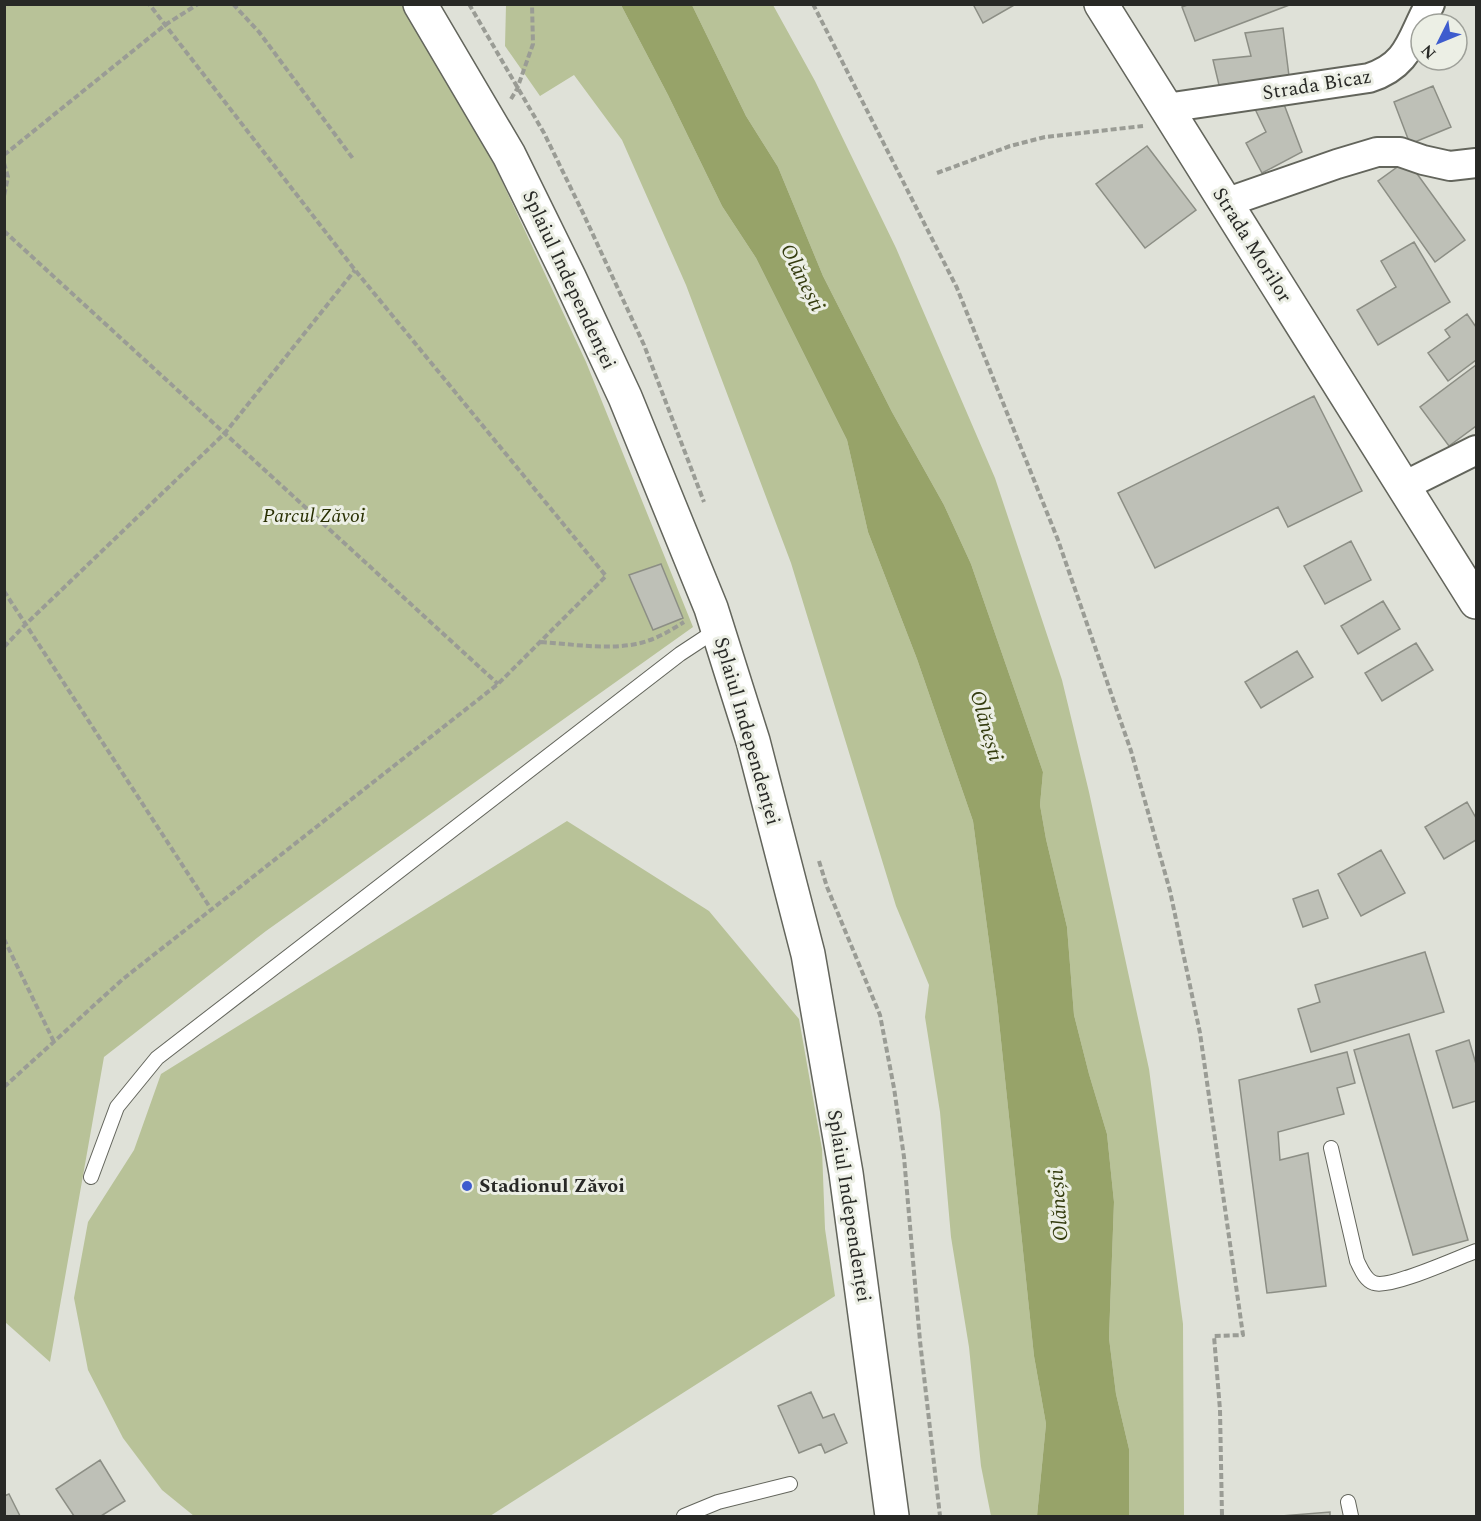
<svg xmlns="http://www.w3.org/2000/svg" width="1481" height="1521" font-family="Spectral,serif">
	<style>
		.green { fill: #b8c298 }
		.water { fill: #97a369 }
		.building { fill: #bec0b7; stroke: #8c8e85; stroke-width: 1.5 }
		.lines { fill: none; stroke-linecap: round; stroke-linejoin: round }
		.lane-casing { stroke: #63655c; stroke-width: 16 }
		.street-casing { stroke: #63655c; stroke-width: 32 }
		.secondary-casing { stroke: #63655c; stroke-width: 36 }
		.path { stroke: #9a9c95; stroke-width: 4; stroke-dasharray: 6 3; stroke-linecap: butt }
		.lane { stroke: #fff; stroke-width: 14 }
		.street { stroke: #fff; stroke-width: 28 }
		.secondary { stroke: #fff; stroke-width: 33 }
		.poi-dot { fill: #3e5cce; stroke: #ecefe5; stroke-width: 2 }
		.labels { text-anchor: middle; dominant-baseline: central; stroke-width: 6; stroke-linejoin: round; paint-order: stroke }
		.street-label { font-size: 20px; fill: #282926; stroke: #ecefe5 }
		.park-label { font-size: 20px; font-style: italic; fill: #272e00; stroke: #ecefe5 }
		.poi-label { font-size: 20px; font-weight: bold; fill: #282926; stroke: #ecefe5; text-anchor: start }
		.water-label { font-size: 21px; font-style: italic; fill: #343c0f; stroke: #ecefe5 }
	</style>
	<rect width="100%" height="100%" fill="#dfe1d8"/>
	<path class="green" d="M5,5H404L466,104L586,362L693,627L266,931L104,1057L50,1362L5,1322Z
		M506,5H621L668,95L722,206L756,258L847,440L868,532L917,659L973,821L997,1002L1034,1356L1046,1424L1037,1516H991L981,1466L969,1347L951,1237L940,1112L925,1017L929,985L896,906L791,563L686,285L622,140L574,75L540,96L505,46Z
		M692,5H773L815,81L896,248L995,478L1062,680L1089,792L1149,1069L1183,1324L1184,1516H1129V1449L1116,1394L1109,1338L1114,1202L1107,1134L1089,1074L1074,1015L1067,927L1046,839L1040,805L1043,772L971,564L944,505L892,412L823,276L778,167L746,116Z
		M567,821L709,911L799,1019L822,1149L825,1229L835,1296L490,1516H194L162,1490L123,1438L88,1370L74,1298L88,1222L134,1150L161,1074Z"/>
	<path class="water" d="M621,5H692L746,116L778,167L823,276L892,412L944,505L971,564L1043,772L1040,805L1046,839L1067,927L1074,1015L1089,1074L1107,1134L1114,1202L1109,1338L1116,1394L1129,1449V1516H1037L1046,1424L1034,1356L997,1002L973,821L917,659L868,532L847,440L756,258L722,206L668,95Z"/>
	<path class="building" d="M973,4H1016L983,23Z
		M1190,4H1292L1195,41L1182,7Z
		M1283,28L1289,76L1219,85L1213,60L1251,56L1245,33Z
		M1433,86L1451,127L1410,144L1394,102Z
		M1282,99L1302,152L1262,173L1246,143L1266,132L1255,109Z
		M1147,146L1196,210L1145,248L1096,184Z
		M1407,160L1465,240L1435,262L1378,181Z
		M1414,242L1450,302L1378,345L1357,310L1396,287L1381,261Z
		M1467,314L1476,327V360L1448,381L1428,353L1450,337L1445,330Z
		M1476,365V426L1449,446L1420,407Z
		M1314,396L1362,491L1288,527L1278,507L1155,568L1118,493Z
		M1351,541L1371,580L1325,604L1304,566Z
		M661,564L683,618L653,630L629,575Z
		M1383,601L1400,629L1358,654L1341,626Z
		M1416,643L1433,670L1382,701L1365,673Z
		M1297,651L1313,677L1261,708L1245,682Z
		M1467,802L1476,818V840L1444,859L1425,827Z
		M1381,850L1405,893L1361,916L1338,874Z
		M1318,890L1328,918L1303,927L1293,899Z
		M1425,952L1444,1012L1311,1052L1298,1009L1320,1002L1315,985Z
		M1409,1034L1468,1240L1413,1255L1354,1050Z
		M1469,1040L1476,1064V1101L1453,1108L1436,1051Z
		M1347,1052L1355,1083L1337,1088L1344,1114L1278,1132L1280,1160L1308,1153L1326,1286L1267,1293L1239,1080Z
		M811,1392L823,1418L834,1414L847,1443L825,1453L821,1444L799,1453L778,1406Z
		M100,1460L125,1501L101,1516H74L56,1489Z
		M9,1494L20,1516H4V1496Z
		M1330,1512V1516H1281Z"/>
	<g class="lines">
		<defs>
			<path id="lane" d="M1331,1148L1357,1261C1361,1269 1365,1280 1374,1283C1390,1289 1457,1258 1476,1251
				M91,1177L117,1107L157,1058L680,654L718,629
				M1348,1502L1351,1516
				M684,1516L718,1502L790,1484"/>
			<path id="street" d="M1166,108L1369,78C1410,65 1411,38 1430,4
				M1225,203L1337,164L1377,152H1400L1423,160L1450,166L1476,163
				M1404,486L1476,450"/>
			<path id="secondary" d="M420,4L509,155L569,277L625,397L711,608L753,741L808,954L846,1173L892,1516
				M1101,4L1476,602"/>
		</defs>
		<use href="#lane" class="lane-casing"/>
		<use href="#street" class="street-casing"/>
		<use href="#secondary" class="secondary-casing"/>
		<path class="path" d="M233,4L259,32L354,160
			M469,4L544,133L583,213L644,345L704,502
			M813,4L957,288L1058,540L1131,751L1170,891L1200,1033L1243,1335L1214,1336L1220,1410L1222,1516
			M511,99L517,89L533,44L532,4
			M4,155L165,25L198,4
			M4,163L8,177L4,196
			M937,173L1010,146L1045,137L1143,126
			M4,231L498,684
			M4,591L211,909
			M541,642C571,644 606,650 636,644C653,641 670,631 684,622
			M4,647L26,624L225,433L355,270
			M819,861L827,887L880,1015L894,1088L904,1157L920,1341L940,1516
			M4,939L54,1042
			M4,1087L123,979L498,684L606,576L355,270L149,4"/>
		<use href="#lane" class="lane"/>
		<use href="#street" class="street"/>
		<use href="#secondary" class="secondary"/>
	</g>
	<circle class="poi-dot" cx="467" cy="1186" r="6"/>
	<g class="labels">
		<g class="street-label">
			<text transform="translate(1317 85) rotate(-9)">Strada Bicaz</text>
			<text transform="translate(1252 245) rotate(58)">Strada Morilor</text>
			<text transform="translate(569 280) rotate(65)">Splaiul Independenței</text>
			<text transform="translate(747 731) rotate(74)">Splaiul Independenței</text>
			<text transform="translate(849 1206) rotate(81)">Splaiul Independenței</text>
		</g>
		<g class="park-label">
			<text x="314" y="516">Parcul Zăvoi</text>
		</g>
		<g class="poi-label">
			<text x="479" y="1186">Stadionul Zăvoi</text>
		</g>
		<g class="water-label">
			<text transform="translate(802 278) rotate(63)">Olănești</text>
			<text transform="translate(986 726) rotate(74)">Olănești</text>
			<text transform="translate(1059 1205) rotate(-94)">Olănești</text>
		</g>
	</g>
	<rect width="1481" height="1521" fill="none" stroke="#282926" stroke-width="12"/>
	<g transform="translate(1439 42) rotate(227)"><circle r="28" fill="#ecefe5" stroke="#9ea099" stroke-width="1.5"/>
	<path d="M0-4.5L10 22L0 15L-10 22Z" fill="#3e5cce"/>
	<text y="-9" font-size="16" font-weight="bold" text-anchor="middle" fill="#282926">N</text>
	</g>
</svg>
